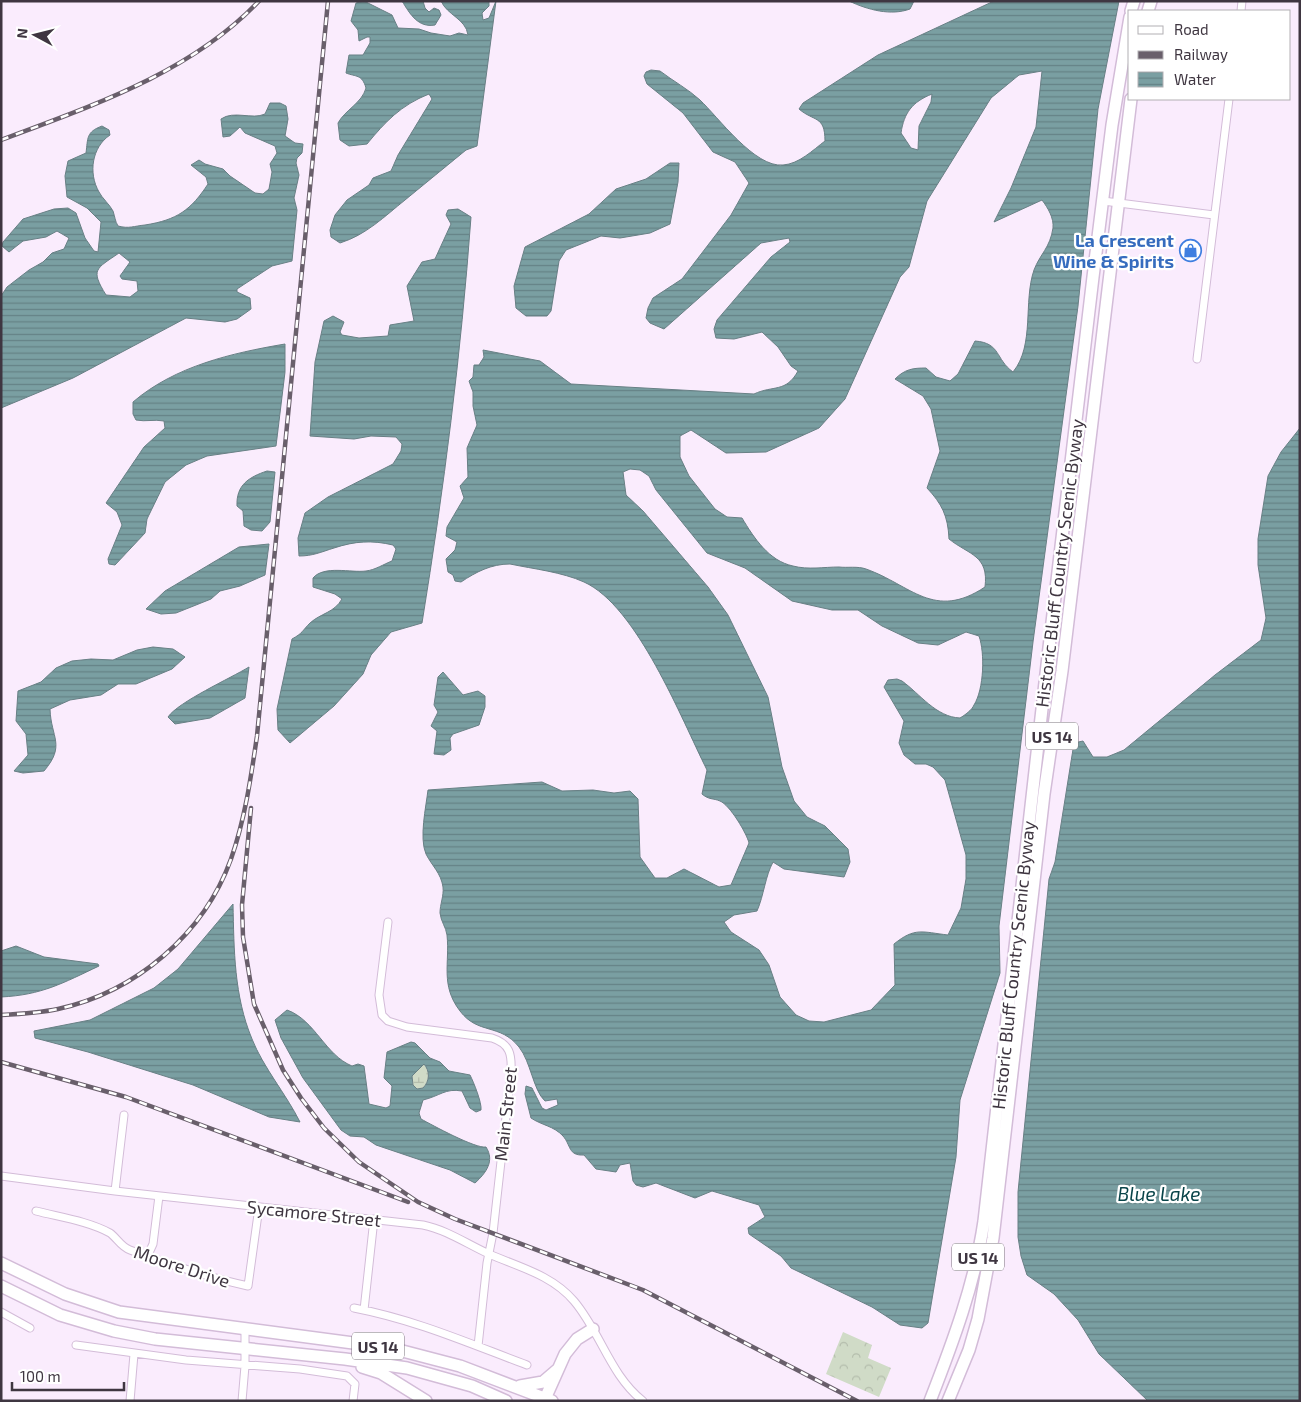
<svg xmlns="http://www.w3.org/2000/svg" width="1301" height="1402" font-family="'Exo 2',sans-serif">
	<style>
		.wetland { fill: url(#wetland-marsh) }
		.park { fill: url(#park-crowns) }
		.water { fill: url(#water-rules); stroke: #688085; fill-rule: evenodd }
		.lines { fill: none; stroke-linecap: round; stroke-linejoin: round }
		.minor-casing { stroke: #d3bcd8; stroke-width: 9 }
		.primary-casing { stroke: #d3bcd8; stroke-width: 14 }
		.minor { stroke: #fff; stroke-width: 7 }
		.primary { stroke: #fff; stroke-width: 11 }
		.rail-casing { stroke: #695f6b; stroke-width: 4.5 }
		.rail { stroke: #fff; stroke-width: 2.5; stroke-dasharray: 8; stroke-linecap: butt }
		.labels { text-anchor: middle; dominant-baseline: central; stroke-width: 4.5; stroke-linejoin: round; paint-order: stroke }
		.shield { fill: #fff; stroke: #79727a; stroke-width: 1 }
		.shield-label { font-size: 16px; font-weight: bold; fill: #3f3641 }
		.shop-label { font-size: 18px; font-weight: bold; fill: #366cbe; stroke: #fff; text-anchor: end }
		.street-label { font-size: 18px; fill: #3f3641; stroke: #fff }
		.water-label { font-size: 19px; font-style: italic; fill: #094449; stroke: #fff }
	</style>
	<defs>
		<pattern id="wetland-marsh" width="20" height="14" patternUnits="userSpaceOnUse" patternTransform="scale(1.25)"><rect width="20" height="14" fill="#d0dbc7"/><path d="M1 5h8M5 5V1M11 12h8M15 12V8" fill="none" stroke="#b4bdac"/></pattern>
		<pattern id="park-crowns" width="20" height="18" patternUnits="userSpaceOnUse" patternTransform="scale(1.25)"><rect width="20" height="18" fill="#d0dbc7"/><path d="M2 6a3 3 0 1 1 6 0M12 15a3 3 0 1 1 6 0" fill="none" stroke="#b4bdac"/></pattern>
		<pattern id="water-rules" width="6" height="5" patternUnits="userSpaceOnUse" patternTransform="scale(1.25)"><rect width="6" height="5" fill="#7a9fa2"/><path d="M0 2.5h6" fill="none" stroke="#658286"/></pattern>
	</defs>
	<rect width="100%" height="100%" fill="#faecfd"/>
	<path class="wetland" d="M424,1064C430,1071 430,1081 423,1088L417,1089L413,1085L412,1076Z"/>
	<path class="park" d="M843,1332L872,1345L868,1358L891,1368L879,1397L826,1374Z"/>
	<path class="water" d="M364,1L392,15L398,28L419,29L431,33L450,36L459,33L468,35C466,19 447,15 441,1H489V6L482,13L483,20L489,18L496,1L477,146L466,150C446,167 425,183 405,200C385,216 366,235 340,243L331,237L330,230L335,215L347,200L369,185L373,178L391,171L398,155L432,99L429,94C401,105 385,122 367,144L349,146L340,140L338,123C345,110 362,103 366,88C362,74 356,77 346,73L349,55H363L370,43V37H367L359,41L358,30L351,21L356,3Z
		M402,1H423L425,8L429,12L434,8L439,10L441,15L435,25C418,28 410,14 402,1Z
		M849,1H914L910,9C891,16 868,10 849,1Z
		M994,1H1119L1098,109L1078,306L1033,642L999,926L1000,973L960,1100L956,1157L928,1323L922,1328L900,1325L872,1307L791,1268L781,1256L749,1234L748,1228L765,1217L759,1205L712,1191L695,1198L656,1183L643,1187L636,1185L633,1181L630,1163L620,1165L616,1172L596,1169L584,1155C568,1156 571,1145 563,1136C554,1126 541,1125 531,1118L525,1094L526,1086L532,1088L542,1108L546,1110L558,1105L557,1099L545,1101C533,1090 531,1062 519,1047C500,1023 478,1035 460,1011C440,985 450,963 447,935C446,927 441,922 440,913C440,904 444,896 443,887C441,873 432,866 426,854C419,838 426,807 428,790L542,782L562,791L593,790L614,793L630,791L638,799L640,857L655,878H667L684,869L719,887L731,885L749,843C747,834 730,805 720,801C713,798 709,800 702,794L707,770C681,718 637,606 584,582C562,572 534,569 510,564C491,564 476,572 461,582L455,581L453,575L448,572L446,559L455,550L457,542L446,536L447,527L464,498L460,486L468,477L467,448L477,425L473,406V392L469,381L473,377L474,365H479L484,357L483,350L540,361L571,384L754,394C773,385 786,393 798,371L791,366L778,347L762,332L734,339L716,338L714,329L717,320L771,257L790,242L789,238L761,243L664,329L650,323L646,318L648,308L653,298L682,279L731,215L749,183L735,162L713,152L683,113L647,84L644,76L646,72L651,70L660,71C673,81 688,89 700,100C718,117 755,168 783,165C799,164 813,150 825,141C825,115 814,122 799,109L803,103L878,55ZM1042,71L1036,127L1011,188L994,222L1042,200C1048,208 1054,218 1053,228C1050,248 1040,254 1034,270C1023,302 1035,345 1013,372C995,359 1001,343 975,341L958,374L950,381L936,377L926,368C913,368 905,369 895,379L923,396L931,409L940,451L927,488C942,504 948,516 949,539C969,555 989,555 985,587C934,621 911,585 866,569C858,566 847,568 839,567C824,567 808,570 793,566C769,561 754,538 742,518L727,517L715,509L689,476L680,457V436L691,430L726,453L766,452L819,428L845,399L900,277L909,267L927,201L991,98L1019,75ZM932,94L931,102L919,126L918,150L911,148L901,133C904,113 912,102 932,94ZM630,469L640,470L649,476L656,490L707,553L745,568L792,601L832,610H858L882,626L918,643L938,645L966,632L979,636C985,653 984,689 974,705C972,710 965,715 960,718C936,717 920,694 902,681L897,679L888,680L884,687L904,721L899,743L904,755L915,764H926L933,767L945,780L966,855V879L961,908L948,935C922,932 915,927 894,944L895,985L871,1010L824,1022L809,1021L796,1015L780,997L769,965L759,950L731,932L724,922L734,915L757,911C764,895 765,877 773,862L784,869L844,877L850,862L848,849L825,826L807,817L794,801L782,767L768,697L728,615L708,587L643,511L626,495L623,472Z
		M270,103H280L286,106L288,119L285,136L295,143L303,144L302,153L297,158L296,163L299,175L294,198L297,210L292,261L272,266L237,289V292L250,298L251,309L237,319L225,322L186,318L73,378L1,408V296L7,287L29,270L43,262L52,253L64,249L69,238L57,231L46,237L23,241L9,252L2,246L3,242L23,219L54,209L68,208L76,213L85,238L94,251L98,252L101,222L87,208L67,197L65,176L68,161L86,153C88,138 86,132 102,126L109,130L110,135C92,147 88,173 99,192C102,198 110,205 113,211C115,217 115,221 118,226C129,229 134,226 145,225C177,220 191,210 208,184L206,177L191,165L199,160L205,164L223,169L230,176L255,193L263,194L269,189L272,172L270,164L277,153L275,146L245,133L240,127L230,136L223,137L221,119C234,110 252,120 265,114ZM119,253L130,262L120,276L122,279L137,281L138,291L130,297L106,295C90,269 96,269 119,253Z
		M670,163H679L678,182L670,224L650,233L620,238L601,236L566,250L559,261L551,311L547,316H526L516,308L514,286L525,247L589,214L616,189L646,179Z
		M458,209L471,217C461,354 444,488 422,623L391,632L371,655L363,674L334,706L290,743L278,730L277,709L292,639C303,633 302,631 310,623C321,613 334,613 342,599L335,594L313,587V578C324,565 351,573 366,571C375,570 384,564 392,561L396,549L393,545C372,540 355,541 334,548C321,552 313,556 299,556L298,538L305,513L328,497L393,464L401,451L402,444L396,437L371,436L354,439L310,436L315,362L324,321L333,316L344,322L340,332L342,335L359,338L388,336L390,325L414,321L407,286L422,262L435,259L451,224L446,215L448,210Z
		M285,344V372L276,446L207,456L186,465L165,482L147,519L145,533L115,565L109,564L108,559L122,525L117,512L106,503L144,447L165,428L164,421C154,419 146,422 136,420L133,414V402C175,366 232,353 285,344Z
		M1300,428V1401H1148L1099,1354L1078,1320L1054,1294L1027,1275L1021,1256L1018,1237V1192L1049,879L1055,862L1074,743L1083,741L1093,757H1107L1124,750L1215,675L1261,640L1266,618L1258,565V539L1268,476L1281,452Z
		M267,471L275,472L270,522L262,531L251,530L244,526L243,511L237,506C236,485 249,477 267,471Z
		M269,544L265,575L240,586L220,591L211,599L176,613L161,614L146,609L165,591L239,547Z
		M153,647L173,649L185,657L172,669L136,684H118L101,695L70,700L50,709C51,738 66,745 44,771L23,773L14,771L28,755L26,734L16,721L18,691L41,682L56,668L72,661L91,659L113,660L137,650Z
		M249,667L245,698L210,718L175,724L168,717C178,702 231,678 249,667Z
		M443,672L463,695L478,691L485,696V707L479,725L453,734L450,738L451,750L444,755L434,754L437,731L431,726L438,712L434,705L438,677Z
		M233,904C234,950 234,996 252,1039C263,1067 286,1094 300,1122L269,1117L193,1085L88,1052L35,1038L34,1031L90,1020L154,988L178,969Z
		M16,946L44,957L98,964L99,966C63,983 42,995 1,997V951Z
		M287,1010C315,1020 325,1055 352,1066L358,1064L364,1066L369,1104L386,1108L390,1106L392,1086L384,1078L387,1052L411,1042L415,1043L430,1058L440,1062L449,1071L470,1075C474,1083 482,1103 481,1110L476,1112L470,1108L462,1091C445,1088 440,1096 423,1100L419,1113L421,1119C432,1125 476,1149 486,1147C495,1161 486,1173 475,1183L450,1170L376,1145L364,1137L350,1136L341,1130L303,1078L281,1038L275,1020ZM424,1064C430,1071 430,1081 423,1088L417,1089L413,1085L412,1076Z"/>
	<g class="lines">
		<defs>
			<path id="minor" d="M1241,11L1242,1
				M1103,201L1214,215
				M1197,359L1229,99
				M388,922L379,995L382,1015L388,1021L407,1027L492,1038C510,1044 512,1054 511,1072L493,1233L487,1263L478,1346
				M1,1176L115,1191L423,1225C447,1230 467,1244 489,1254C519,1267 552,1275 574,1301C601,1333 610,1375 643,1401
				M115,1191L124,1115
				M36,1211C59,1217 88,1221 110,1233C117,1238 121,1247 130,1250C168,1264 207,1277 248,1286L259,1207
				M147,1257L153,1244L159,1196
				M354,1308C416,1320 468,1343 527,1365
				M364,1310L374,1219
				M1,1312L30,1328
				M76,1345L186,1360L300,1369L347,1376L355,1384L353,1401
				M130,1401L134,1354
				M242,1401L245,1366V1328"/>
			<path id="primary" d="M1131,11L1134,1
				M1148,11L1151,1
				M1,1263L65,1294L119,1312L391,1348L460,1366L552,1401
				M1,1286L60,1315L114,1331L155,1339L345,1359L407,1368L472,1386L506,1401
				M362,1367L381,1373L426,1401
				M520,1386L543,1382L557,1370
				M544,1401L565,1354L577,1339L593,1329
				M930,1401C953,1342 975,1283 984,1221L1048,656L1093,277L1112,125L1130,17
				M948,1401L969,1350L978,1319L993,1238L1044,794L1062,671L1131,99"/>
		</defs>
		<use href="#minor" class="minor-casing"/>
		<use href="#primary" class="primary-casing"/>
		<use href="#minor" class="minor"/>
		<use href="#primary" class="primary"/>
		<defs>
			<path id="rail" d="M1,140C91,106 191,73 259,1
				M251,808L242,905L243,937L254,1004L283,1070L301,1098L324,1128L359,1162L418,1202L455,1219L643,1290L857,1401
				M1,1015C20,1014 39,1013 58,1009C136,992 204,934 231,859C245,819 251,777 257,736L328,1
				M1,1062L126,1097L408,1202"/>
		</defs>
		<use href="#rail" class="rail-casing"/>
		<use href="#rail" class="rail"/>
	</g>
	<defs>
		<symbol id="shop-ring" viewBox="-11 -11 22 22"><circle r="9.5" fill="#fff" stroke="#3f7fe0" stroke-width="1.5"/><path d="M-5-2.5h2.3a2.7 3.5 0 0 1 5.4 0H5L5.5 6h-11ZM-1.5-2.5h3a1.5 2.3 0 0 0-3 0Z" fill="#3f7fe0"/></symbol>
	</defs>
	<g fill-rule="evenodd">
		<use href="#shop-ring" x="1178" y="238" width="25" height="25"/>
	</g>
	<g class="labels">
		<g class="shield">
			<rect x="1026" y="722.5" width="52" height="27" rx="4"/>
			<rect x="952" y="1243.5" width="52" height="27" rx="4"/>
			<rect x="352" y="1332.5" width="52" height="27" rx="4"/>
		</g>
		<g class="shield-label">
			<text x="1052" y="736">US 14</text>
			<text x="978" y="1257">US 14</text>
			<text x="378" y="1346">US 14</text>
		</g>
		<g class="shop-label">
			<text x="1174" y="240">La Crescent<tspan x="1174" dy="21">Wine &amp; Spirits</tspan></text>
		</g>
		<g class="street-label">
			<text transform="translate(1059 563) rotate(-83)">Historic Bluff Country Scenic Byway</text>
			<text transform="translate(1013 965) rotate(-84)">Historic Bluff Country Scenic Byway</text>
			<text transform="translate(505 1114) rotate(-84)">Main Street</text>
			<text transform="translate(314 1213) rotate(6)">Sycamore Street</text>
			<text transform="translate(182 1266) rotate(18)">Moore Drive</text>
		</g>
		<g class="water-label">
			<text x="1159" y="1193">Blue Lake</text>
		</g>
	</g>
	<rect width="1301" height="1402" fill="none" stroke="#3f3641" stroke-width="5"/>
	<rect x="1128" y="10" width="162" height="90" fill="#ffffff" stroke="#b2afb3"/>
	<rect x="1138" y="26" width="25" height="8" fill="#ffffff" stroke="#b2afb3"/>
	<text x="1174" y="35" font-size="15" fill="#3f3641">Road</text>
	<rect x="1138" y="51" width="25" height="8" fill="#695f6b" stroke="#b2afb3"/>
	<text x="1174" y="60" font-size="15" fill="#3f3641">Railway</text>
	<rect x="1138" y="72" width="25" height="15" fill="url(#water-rules)" stroke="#b2afb3"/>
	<text x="1174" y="85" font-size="15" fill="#3f3641">Water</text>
	<g transform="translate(35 35) rotate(277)" stroke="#ffffff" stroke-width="4" paint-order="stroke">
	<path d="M0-4L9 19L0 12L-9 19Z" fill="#3f3641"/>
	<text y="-8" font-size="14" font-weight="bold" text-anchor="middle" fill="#3f3641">N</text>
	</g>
	<path d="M12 1382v8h112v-8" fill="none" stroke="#3f3641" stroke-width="2.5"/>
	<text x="20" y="1382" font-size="15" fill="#3f3641" stroke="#ffffff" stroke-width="4" paint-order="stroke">100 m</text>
</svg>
